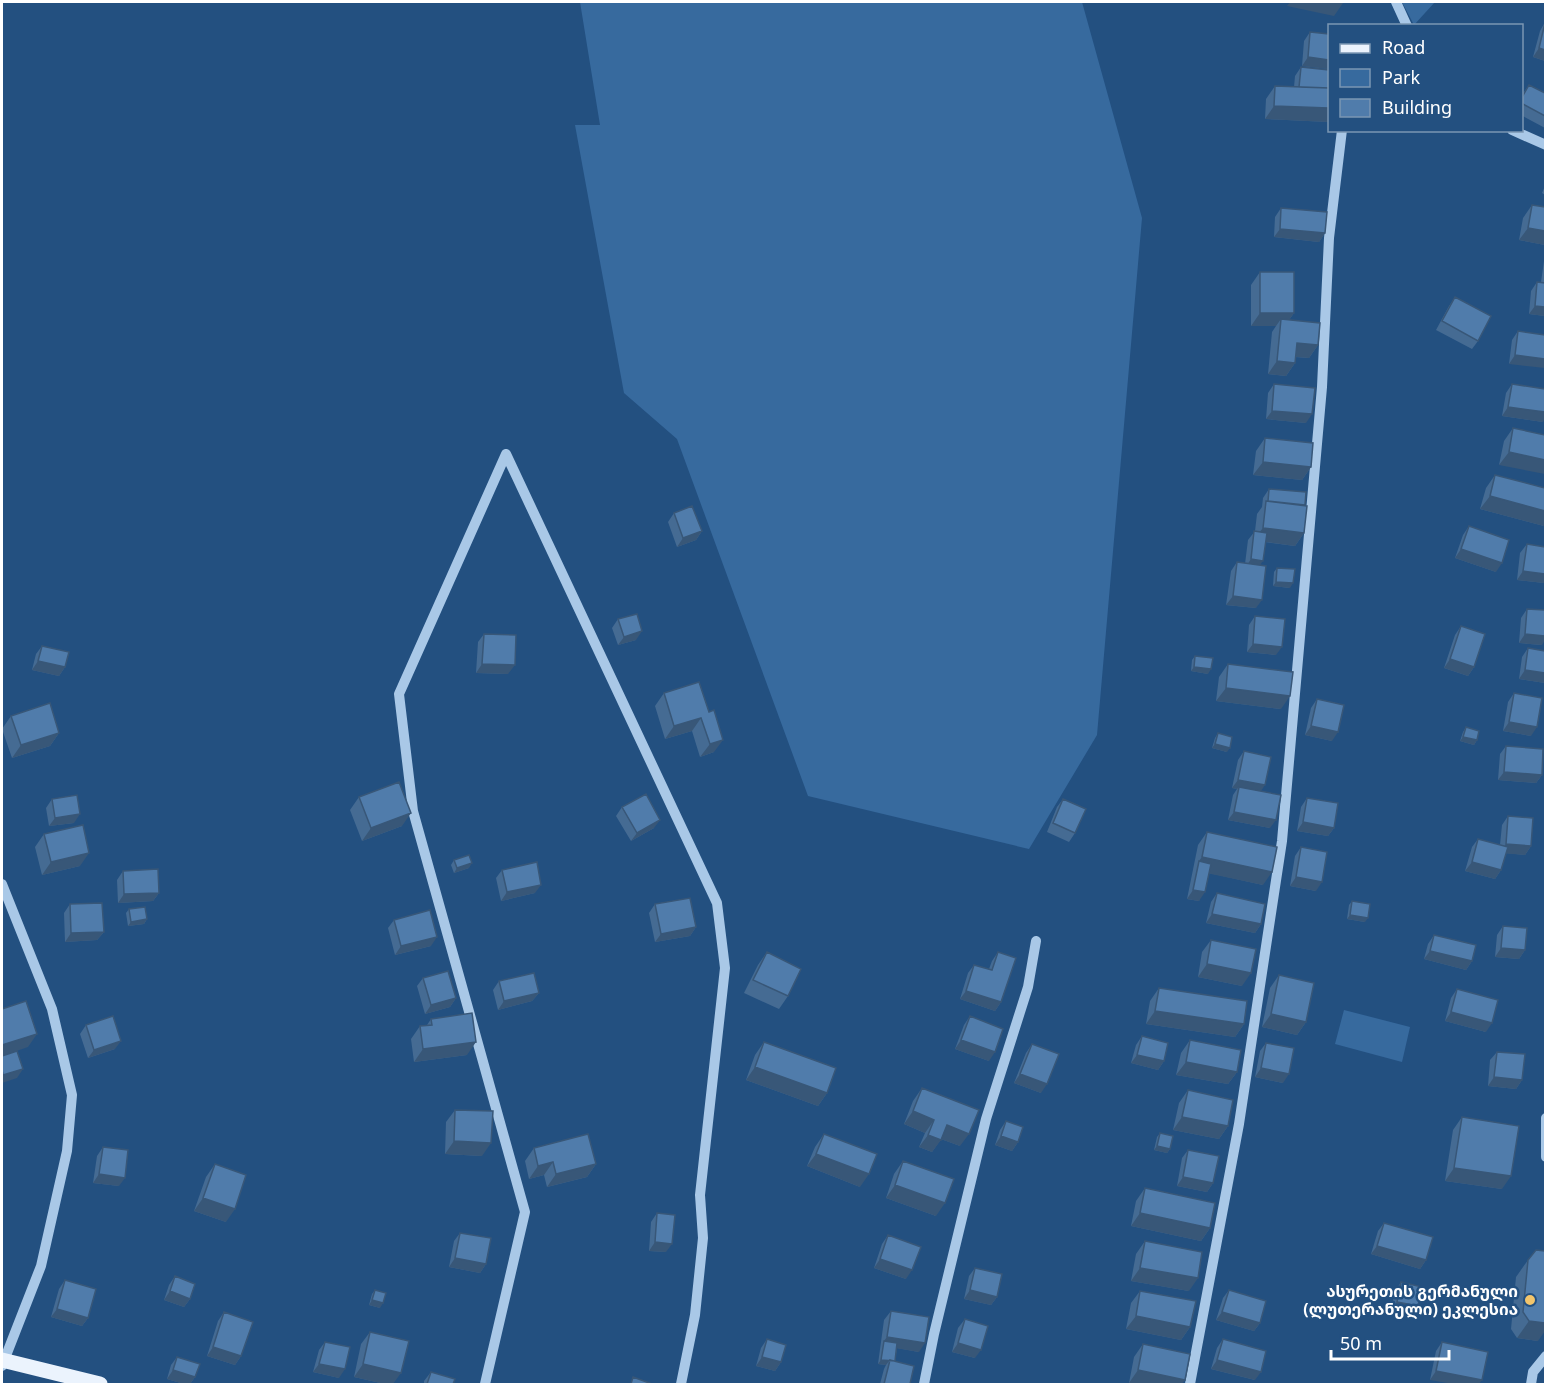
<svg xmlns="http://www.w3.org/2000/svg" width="1547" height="1386" font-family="'Noto Sans','Noto Sans Georgian',sans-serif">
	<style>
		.green { fill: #376a9e }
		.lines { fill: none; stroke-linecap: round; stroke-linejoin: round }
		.minor { stroke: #a9c8e7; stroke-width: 10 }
		.major { stroke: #ebf3fd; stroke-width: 15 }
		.wall { fill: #456b93 }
		.shaded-wall { fill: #385778 }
		.building { fill: #507cab; stroke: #385778; stroke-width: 1.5 }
		.poi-dot { fill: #f2c56c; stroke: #235080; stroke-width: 2 }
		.labels { text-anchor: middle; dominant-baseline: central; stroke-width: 5; stroke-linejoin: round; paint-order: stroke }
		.poi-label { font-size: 16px; font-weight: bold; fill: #fff; stroke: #235080; text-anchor: end }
	</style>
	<rect width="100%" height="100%" fill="#235080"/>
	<path class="green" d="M580,2H1082L1142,218L1097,735L1029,849L808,796L677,439L624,393L575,125H600Z
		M1402,2H1435L1414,25Z
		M1344,1010L1410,1027L1402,1062L1335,1044Z"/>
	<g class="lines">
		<path class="minor" d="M1396,2L1407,26
			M1512,130L1546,145
			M506,454L717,903L725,968L700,1195L703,1238L695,1315L681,1384
			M2,884L52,1009L72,1095L67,1151L41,1266L2,1366
			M1546,1118V1157
			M485,1384L525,1212L413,811L399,694L506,454
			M924,1384L934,1334L986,1119L1028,987L1036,941
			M1190,1384L1239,1124L1282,841L1322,387L1329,238L1342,130
			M1531,1384L1533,1372L1546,1356"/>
		<path class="major" d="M2,1360L100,1384"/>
	</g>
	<path class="wall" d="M1545,22V61L1533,57L1540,31Z
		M1310,32L1329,34V69L1302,66L1304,41Z
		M1301,67L1329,70V122L1265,119L1266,99L1275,86L1294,87L1295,76Z
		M1529,85L1545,93V128L1521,115V96Z
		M1545,186V195L1542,193Z
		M1532,205L1545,207V245L1519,240L1523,218Z
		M1281,208L1325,233L1319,242L1274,237L1275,217Z
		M1545,259V316L1529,314L1531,291L1537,282H1541L1544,261Z
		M1260,272L1294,313L1289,320L1318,345L1309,358L1295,357V363L1286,376L1268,374L1272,332L1276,326H1251V285Z
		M1455,297L1478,341L1472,349L1436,330L1449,306Z
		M1518,331L1545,335L1509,364L1512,340Z
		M1274,384L1306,423L1266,419L1268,393Z
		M1512,384L1543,422L1502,416L1506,393Z
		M1513,428L1545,435L1499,465L1504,441Z
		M1265,438L1311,467L1302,480L1253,475L1256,451Z
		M1495,475L1544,526L1480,509L1486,488Z
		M1269,489L1305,505L1304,506V533L1295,546L1265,542L1260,565L1256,608L1226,605L1231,571L1237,562L1245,564L1248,540L1255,531L1257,514L1262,507L1263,498Z
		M674,513L702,531L696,540L677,547L668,522Z
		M1469,526L1496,572L1455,558L1463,535Z
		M1527,544L1544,583L1517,580L1520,553Z
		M1277,568L1290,588L1273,586L1274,572Z
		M1527,609L1542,645L1519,643L1521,618Z
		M1255,616L1276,655L1247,652L1249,625Z
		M618,619L636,640L618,645L612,628Z
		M1461,626L1474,667L1468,676L1444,668L1455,635Z
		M484,634L508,674L476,673L478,642Z
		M42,646L65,667L59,676L32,670L36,654Z
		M1528,648L1545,683L1519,679L1522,657Z
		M1195,656L1208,674L1191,671L1192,660Z
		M1228,664L1281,709L1216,701L1219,677Z
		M664,693L709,712L714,752L700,757L692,731L665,739L655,706Z
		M1514,693L1531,736L1503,731L1508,702Z
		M1317,699L1332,741L1305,735L1311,708Z
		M11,716L59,733L50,746L12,758L2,729Z
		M1466,727L1477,740L1474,745L1460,741L1463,732Z
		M1218,733L1227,752L1212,748L1215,738Z
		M1506,746L1542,775L1536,783L1498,780L1500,754Z
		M1244,751L1261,791L1270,828L1228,820L1233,795L1237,789L1232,788L1238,760Z
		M359,797L402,826L362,841L350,810Z
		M1307,798L1334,828L1328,836L1297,831L1301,807Z
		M52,799L74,823L49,826L46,808Z
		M1063,799L1075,833L1069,842L1047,832L1057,807Z
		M622,807L654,828L631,841L616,816Z
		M1508,816L1531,846L1525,855L1506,853L1501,870L1495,879L1465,871L1472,847L1478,839L1500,845L1502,825Z
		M1207,832L1263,885L1209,873L1199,901L1187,899L1198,845Z
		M44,834L80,866L42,875L35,847Z
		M1301,847L1316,891L1290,886L1295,856Z
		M454,860L469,868L454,873L451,865Z
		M502,870L535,893L501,901L496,878Z
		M123,871L159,893L153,901L118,903L117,880Z
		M1217,893L1261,924L1255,933L1206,923L1211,902Z
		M1352,901L1365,922L1347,919L1349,905Z
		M70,904L104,932L97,940L65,942L64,913Z
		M655,904L696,927L690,936L655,942L649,913Z
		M129,909L147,919L144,924L128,926L126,913Z
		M394,920L431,946L395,955L388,928Z
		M1503,926L1525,950L1519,959L1495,957L1497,935Z
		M1434,935L1472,961L1466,970L1424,959L1428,944Z
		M1211,940L1242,986L1198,977L1202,952Z
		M767,952L788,996L779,1009L744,993L758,965Z
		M998,952L1001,1002L995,1011L960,999L968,973L974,965L989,969L992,961Z
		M1279,975L1306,1022L1297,1035L1262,1027L1270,988Z
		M423,978L456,998L450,1007L425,1014L417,986Z
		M499,981L539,993L532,1001L498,1010L493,990Z
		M1159,988L1244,1024L1235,1037L1146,1024L1150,1001Z
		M1457,989L1486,1032L1445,1021L1451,998Z
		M970,1016L989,1061L955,1049L964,1025Z
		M431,1019L467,1055L414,1062L411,1039L420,1026L427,1025Z
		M86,1025L115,1049L88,1058L80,1034Z
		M1142,1036L1164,1061L1158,1070L1131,1063L1136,1045Z
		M1190,1040L1237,1072L1228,1084L1176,1075L1181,1053Z
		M764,1042L827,1093L818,1106L746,1080L755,1055Z
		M1266,1043L1283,1083L1255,1077L1260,1051Z
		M1032,1044L1041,1093L1014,1083L1026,1053Z
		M1497,1052L1522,1080L1516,1089L1488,1086L1490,1060Z
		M922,1088L960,1146L941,1139L932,1152L919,1147L925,1133L904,1124L913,1101Z
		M1188,1090L1228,1126L1219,1139L1173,1130L1179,1103Z
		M455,1110L482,1156L445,1154L446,1122Z
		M1462,1117L1502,1189L1445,1181L1453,1130Z
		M1006,1121L1018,1142L1012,1151L995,1145L1000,1130Z
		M1160,1133L1170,1149L1167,1153L1154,1150L1157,1137Z
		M824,1134L860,1187L807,1166L815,1147Z
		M103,1147L119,1186L93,1183L97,1156Z
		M534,1148L596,1164L587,1177L547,1187L544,1175L529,1179L525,1161Z
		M1188,1150L1213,1183L1207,1192L1177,1186L1182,1158Z
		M903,1161L936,1216L886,1198L894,1174Z
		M215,1164L226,1222L194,1211L206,1177Z
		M1145,1188L1210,1228L1201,1241L1131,1226L1136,1201Z
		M657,1213L666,1252L649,1251L651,1222Z
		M1384,1223L1426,1260L1420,1269L1371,1254L1378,1231Z
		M460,1233L486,1264L480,1273L449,1267L454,1241Z
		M888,1235L906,1279L874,1268L882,1244Z
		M1145,1241L1189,1291L1131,1281L1136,1254Z
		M1528,1260L1538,1341L1517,1338L1511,1329L1516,1277Z
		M975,1268L997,1297L991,1305L964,1299L969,1276Z
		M175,1276L190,1299L184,1307L164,1300L169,1285Z
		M65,1280L88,1318L82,1326L51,1317L59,1289Z
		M1401,1282L1418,1306L1412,1315L1391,1310L1395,1291Z
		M375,1290L380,1308L369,1305L372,1294Z
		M1229,1290L1260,1323L1254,1331L1216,1320L1223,1298Z
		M1140,1291L1190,1327L1181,1340L1126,1329L1131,1303Z
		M891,1311L919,1352L897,1348L895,1361L910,1384H880L884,1369L886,1365L878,1364L884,1320Z
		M224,1312L241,1356L235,1365L207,1356L218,1321Z
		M965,1319L975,1358L952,1352L958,1328Z
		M370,1332L393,1384H385L354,1377L361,1344Z
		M767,1339L781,1362L775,1371L756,1366L761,1348Z
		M1223,1339L1255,1380L1211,1369L1217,1348Z
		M325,1342L339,1378L313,1372L319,1350Z
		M1442,1342L1488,1352L1430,1380L1436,1351Z
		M1143,1344L1185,1380L1129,1383L1134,1357Z
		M177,1357L195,1377L190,1384H184L167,1379L171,1365Z
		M431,1372L453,1384H424V1381Z"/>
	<path class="shaded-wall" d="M1290,2H1335L1343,3L1334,16L1287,6Z
		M1539,48L1545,50V61L1533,57Z
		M1308,57L1329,60V69L1302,66Z
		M1274,106L1329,108V122L1265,119Z
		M1528,228L1545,231V245L1519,240Z
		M1280,229L1325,233L1319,242L1274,237Z
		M1535,306L1545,307V316L1529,314Z
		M1260,313H1294L1285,326L1281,319L1276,326H1251Z
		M1297,343L1318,345L1309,358L1287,356Z
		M1515,355L1545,359V368L1509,364Z
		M1277,361L1295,363L1286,376L1268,374Z
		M1508,407L1545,412V418L1543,422L1502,416Z
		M1272,411L1312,414L1306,423L1266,419Z
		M1509,452L1545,460V474L1499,465Z
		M1263,462L1311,467L1302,480L1253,475Z
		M1490,496L1545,511V523L1544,526L1480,509Z
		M1263,528L1304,533L1295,546L1253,540Z
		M702,531L696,540L677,547L683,538Z
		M1461,549L1502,563L1496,572L1455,558Z
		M1251,559L1263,561L1257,569L1245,568Z
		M1523,571L1545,574V581L1544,583L1517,580Z
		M1276,582L1293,583L1290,588L1273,586Z
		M1233,596L1262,600L1256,608L1226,605Z
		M642,631L636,640L618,645L624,637Z
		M1525,634L1545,636V640L1542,645L1519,643Z
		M1253,644L1282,647L1276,655L1247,652Z
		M1450,659L1474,667L1468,676L1444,668Z
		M38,661L65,667L59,676L32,670Z
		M482,664L515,665L508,674L476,673Z
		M1194,667L1211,669L1208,674L1191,671Z
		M1525,670L1545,673V683L1519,679Z
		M1226,688L1290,696L1281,709L1216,701Z
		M701,718L692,731L665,739L674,726Z
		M1509,722L1537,727L1531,736L1503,731Z
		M1311,726L1338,732L1332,741L1305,735Z
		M59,733L50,746L12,758L21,745Z
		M1463,737L1477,740L1474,745L1460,741Z
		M723,740L714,752L700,757L710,744Z
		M1215,744L1230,748L1227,752L1212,748Z
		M1504,772L1542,775L1536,783L1498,780Z
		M1238,780L1265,785L1259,794L1239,787L1237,789L1232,788Z
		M1234,812L1276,820L1270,828L1228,820Z
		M411,813L402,826L362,841L371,828Z
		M80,814L74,823L49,826L55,818Z
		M660,820L654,828L631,841L637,833Z
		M1303,822L1334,828L1328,836L1297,831Z
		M1506,844L1531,846L1525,855L1500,853Z
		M89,853L80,866L42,875L51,862Z
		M1202,857L1272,872L1263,885L1197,871L1199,861Z
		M1472,862L1501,870L1495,879L1465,871Z
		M472,863L469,868L454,873L457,868Z
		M1296,877L1322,882L1316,891L1290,886Z
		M541,885L535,893L501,901L507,892Z
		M1193,890L1205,892L1199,901L1187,899Z
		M159,893L153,901L118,903L124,894Z
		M1212,914L1261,924L1255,933L1206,923Z
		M1350,915L1368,918L1365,922L1347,919Z
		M147,919L144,924L128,926L131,922Z
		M696,927L690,936L655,942L661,934Z
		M104,932L97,940L65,942L71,933Z
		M437,937L431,946L395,955L401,946Z
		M1501,948L1525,950L1519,959L1495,957Z
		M1430,951L1472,961L1466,970L1424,959Z
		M1207,964L1251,973L1242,986L1198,977Z
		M966,991L1001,1002L995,1011L960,999Z
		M539,993L532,1001L498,1010L504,1001Z
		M456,998L450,1007L425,1014L431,1005Z
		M1155,1011L1244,1024L1235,1037L1146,1024Z
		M1451,1012L1492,1023L1486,1032L1445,1021Z
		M1271,1014L1306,1022L1297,1035L1262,1027Z
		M37,1034L28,1047L2,1056V1045Z
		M961,1040L995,1052L989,1061L955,1049Z
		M121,1041L115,1049L88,1058L94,1050Z
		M476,1042L467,1055L414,1062L423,1049Z
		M1137,1055L1164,1061L1158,1070L1131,1063Z
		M1186,1062L1237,1072L1228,1084L1176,1075Z
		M755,1067L827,1093L818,1106L746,1080Z
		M1261,1068L1289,1074L1283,1083L1255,1077Z
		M23,1069L17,1078L2,1083V1078L3,1075Z
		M1020,1074L1047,1084L1041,1093L1014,1083Z
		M1494,1077L1522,1080L1516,1089L1488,1086Z
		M913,1111L934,1120L925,1133L904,1124Z
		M1182,1117L1228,1126L1219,1139L1173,1130Z
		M947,1125L969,1134L960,1146L938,1138Z
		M928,1135L941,1140L932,1152L919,1147Z
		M1001,1136L1018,1142L1012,1151L995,1145Z
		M454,1141L491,1143L482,1156L445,1154Z
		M1157,1146L1170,1149L1167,1153L1154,1150Z
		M816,1154L869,1174L860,1187L807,1166Z
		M553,1162L544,1175L529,1179L538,1166Z
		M596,1164L587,1177L547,1187L556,1174Z
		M1454,1168L1511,1176L1502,1189L1445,1181Z
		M99,1174L125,1178L119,1186L93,1183Z
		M1183,1177L1213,1183L1207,1192L1177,1186Z
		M895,1185L945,1203L936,1216L886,1198Z
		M203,1198L235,1209L226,1222L194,1211Z
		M1140,1213L1210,1228L1201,1241L1131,1226Z
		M655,1242L672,1244L666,1252L649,1251Z
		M1377,1246L1426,1260L1420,1269L1371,1254Z
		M455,1258L486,1264L480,1273L449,1267Z
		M880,1259L912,1270L906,1279L874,1268Z
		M1140,1268L1198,1278L1189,1291L1131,1281Z
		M970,1290L997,1297L991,1305L964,1299Z
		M170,1291L190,1299L184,1307L164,1300Z
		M372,1300L383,1303L380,1308L369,1305Z
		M1397,1302L1418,1306L1412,1315L1391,1310Z
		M57,1309L88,1318L82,1326L51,1317Z
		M1222,1312L1260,1323L1254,1331L1216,1320Z
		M1136,1316L1190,1327L1181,1340L1126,1329Z
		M1529,1321L1545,1323V1331L1538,1341L1517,1338Z
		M887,1337L925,1343L919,1352L883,1346L884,1341Z
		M958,1343L981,1350L975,1358L952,1352Z
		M213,1347L241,1356L235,1365L207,1356Z
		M762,1357L781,1362L775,1371L756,1366Z
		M881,1360L889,1361L886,1365L878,1364Z
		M1217,1360L1261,1372L1255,1380L1211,1369Z
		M319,1364L345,1369L339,1378L313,1372Z
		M363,1364L401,1373L393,1384H385L354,1377Z
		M173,1370L195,1377L190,1384H184L167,1379Z
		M1138,1370L1185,1380L1182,1384H1136L1129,1383Z
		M1436,1371L1482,1380L1479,1384H1453L1430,1380Z"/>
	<path class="building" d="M1545,23V50L1539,48Z
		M1310,32L1329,34V60L1308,57Z
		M1301,67L1329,70V88L1299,87Z
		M1529,85L1545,93V116L1521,103V99Z
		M1275,86L1329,88V108L1274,106Z
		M1532,205L1545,207V231L1528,228Z
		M1281,208L1327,212L1325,233L1280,229Z
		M1260,272H1294V313H1260Z
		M1537,282L1545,283V307L1535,306Z
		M1455,297L1491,316L1478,341L1442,321Z
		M1281,319L1320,323L1318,345L1297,343L1295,363L1277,361Z
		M1518,331L1545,335V359L1515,355Z
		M1274,384L1315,388L1312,414L1272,411Z
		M1512,384L1545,389V412L1508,407Z
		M1513,428L1545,435V460L1509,452Z
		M1265,438L1313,443L1311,467L1263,462Z
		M1495,475L1545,488V511L1490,496Z
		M1269,489L1306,492L1305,505L1268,501Z
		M1266,501L1307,506L1304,533L1263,528Z
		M692,506L702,531L683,538L674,513Z
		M1469,526L1509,540L1502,563L1461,549Z
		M1254,531L1267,533L1263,561L1251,559Z
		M1527,544L1545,547V574L1523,571Z
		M1237,562L1266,566L1262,600L1233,596Z
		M1277,568L1295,569L1293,583L1276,582Z
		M1527,609L1545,610V636L1525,634Z
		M637,614L642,631L624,637L618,619Z
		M1255,616L1285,619L1282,647L1253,644Z
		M1461,626L1485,634L1474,667L1450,659Z
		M484,634L516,635L515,665L482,664Z
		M42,646L69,652L65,667L38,661Z
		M1528,648L1545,651V673L1525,670Z
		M1195,656L1213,658L1211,669L1194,667Z
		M1228,664L1293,672L1290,696L1226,688Z
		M699,682L709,712L714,710L723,740L710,744L701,718L674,726L664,693Z
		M1514,693L1542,698L1537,727L1509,722Z
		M1317,699L1344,705L1338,732L1311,726Z
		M50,703L59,733L21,745L11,716Z
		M1466,727L1479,731L1477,740L1463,737Z
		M1218,733L1232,737L1230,748L1215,744Z
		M1506,746L1543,749L1542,775L1504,772Z
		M1244,751L1271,757L1265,785L1238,780Z
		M399,782L411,813L371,828L359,797Z
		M1239,787L1281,795L1276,820L1234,812Z
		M646,794L660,820L637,833L622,807Z
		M77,795L80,814L55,818L52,799Z
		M1307,798L1338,803L1334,828L1303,822Z
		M1063,799L1086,809L1075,833L1053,823Z
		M1508,816L1533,818L1531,846L1506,844Z
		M83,825L89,853L51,862L44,834Z
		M1207,832L1277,847L1272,872L1202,857Z
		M1478,839L1508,847L1501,870L1472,862Z
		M1301,847L1327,852L1322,882L1296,877Z
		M469,855L472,863L457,868L454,860Z
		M1199,861L1211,864L1205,892L1193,890Z
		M537,862L541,885L507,892L502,870Z
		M158,869L159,893L124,894L123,871Z
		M1217,893L1265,904L1261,924L1212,914Z
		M690,898L696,927L661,934L655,904Z
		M1352,901L1370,904L1368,918L1350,915Z
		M102,903L104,932L71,933L70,904Z
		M145,907L147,919L131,922L129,909Z
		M430,910L437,937L401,946L394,920Z
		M1503,926L1527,928L1525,950L1501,948Z
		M1434,935L1476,945L1472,961L1430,951Z
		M1211,940L1256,949L1251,973L1207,964Z
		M767,952L801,969L788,996L753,980Z
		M998,952L1016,958L1001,1002L966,991L974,965L992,970Z
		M448,971L456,998L431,1005L423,978Z
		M534,973L539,993L504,1001L499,981Z
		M1279,975L1314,983L1306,1022L1271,1014Z
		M1159,988L1247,1001L1244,1024L1155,1011Z
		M1457,989L1498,1000L1492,1023L1451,1012Z
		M26,1001L37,1034L2,1045V1009Z
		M472,1013L476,1042L423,1049L420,1026L432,1025L431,1019Z
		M113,1016L121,1041L94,1050L86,1025Z
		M970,1016L1003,1029L995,1052L961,1040Z
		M1142,1036L1168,1043L1164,1061L1137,1055Z
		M1190,1040L1241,1050L1237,1072L1186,1062Z
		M764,1042L836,1068L827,1093L755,1067Z
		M1266,1043L1294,1048L1289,1074L1261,1068Z
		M1032,1044L1059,1054L1047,1084L1020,1074Z
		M17,1051L23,1069L3,1075L2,1070V1056Z
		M1497,1052L1525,1054L1522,1080L1494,1077Z
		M922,1088L979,1110L969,1134L947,1125L941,1140L928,1135L934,1120L913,1111Z
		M1188,1090L1233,1100L1228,1126L1182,1117Z
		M455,1110L493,1111L491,1143L454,1141Z
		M1462,1117L1519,1126L1511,1176L1454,1168Z
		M1006,1121L1023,1127L1018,1142L1001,1136Z
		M1160,1133L1173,1136L1170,1149L1157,1146Z
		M588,1134L596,1164L556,1174L553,1162L538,1166L534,1148Z
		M824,1134L877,1154L869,1174L816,1154Z
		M103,1147L128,1150L125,1178L99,1174Z
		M1188,1150L1219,1156L1213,1183L1183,1177Z
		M903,1161L954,1179L945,1203L895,1185Z
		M215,1164L246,1175L235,1209L203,1198Z
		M1145,1188L1215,1203L1210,1228L1140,1213Z
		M657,1213L675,1215L672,1244L655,1242Z
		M1384,1223L1433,1237L1426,1260L1377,1246Z
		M460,1233L491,1238L486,1264L455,1258Z
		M888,1235L921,1247L912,1270L880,1259Z
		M1145,1241L1202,1252L1198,1278L1140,1268Z
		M1536,1250L1545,1251V1323L1529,1321L1523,1312L1528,1260Z
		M975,1268L1002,1274L997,1297L970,1290Z
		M175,1276L195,1284L190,1299L170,1291Z
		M65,1280L96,1289L88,1318L57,1309Z
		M1401,1282L1422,1287L1418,1306L1397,1302Z
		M375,1290L386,1293L383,1303L372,1300Z
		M1229,1290L1266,1301L1260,1323L1222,1312Z
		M1140,1291L1196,1301L1190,1327L1136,1316Z
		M891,1311L929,1317L925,1343L887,1337Z
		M224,1312L253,1322L241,1356L213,1347Z
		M965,1319L988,1326L981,1350L958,1343Z
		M370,1332L409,1341L401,1373L363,1364Z
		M767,1339L786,1345L781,1362L762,1357Z
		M1223,1339L1266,1351L1261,1372L1217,1360Z
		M884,1341L897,1343L895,1361L881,1360Z
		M325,1342L350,1347L345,1369L319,1364Z
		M1442,1342L1488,1352L1482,1380L1436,1371Z
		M1143,1344L1190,1354L1185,1380L1138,1370Z
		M177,1357L200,1364L195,1377L173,1370Z
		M890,1360L914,1366L910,1384H884Z
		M431,1372L455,1379L453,1384H427Z
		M633,1377L652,1384H631Z"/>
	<circle class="poi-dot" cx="1530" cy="1300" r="6"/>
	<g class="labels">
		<g class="poi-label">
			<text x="1518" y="1291">ასურეთის გერმანული<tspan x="1518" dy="18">(ლუთერანული) ეკლესია</tspan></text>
		</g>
	</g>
	<rect width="1547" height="1386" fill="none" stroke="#ffffff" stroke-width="6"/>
	<rect x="1328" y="24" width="195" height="108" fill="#235080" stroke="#7b96b3" stroke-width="1.5"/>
	<rect x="1340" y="44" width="30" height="9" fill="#ebf3fd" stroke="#7b96b3" stroke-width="1.5"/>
	<text x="1382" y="54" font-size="18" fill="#ffffff">Road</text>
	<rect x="1340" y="69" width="30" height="18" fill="#376a9e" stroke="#7b96b3" stroke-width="1.5"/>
	<text x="1382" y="84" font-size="18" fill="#ffffff">Park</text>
	<rect x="1340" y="99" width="30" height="18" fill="#507cab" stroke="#7b96b3" stroke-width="1.5"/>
	<text x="1382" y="114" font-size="18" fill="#ffffff">Building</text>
	<path d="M1331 1350v9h118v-9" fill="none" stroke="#ffffff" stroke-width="3"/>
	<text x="1340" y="1350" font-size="18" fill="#ffffff" stroke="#235080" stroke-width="4.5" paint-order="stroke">50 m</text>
</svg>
